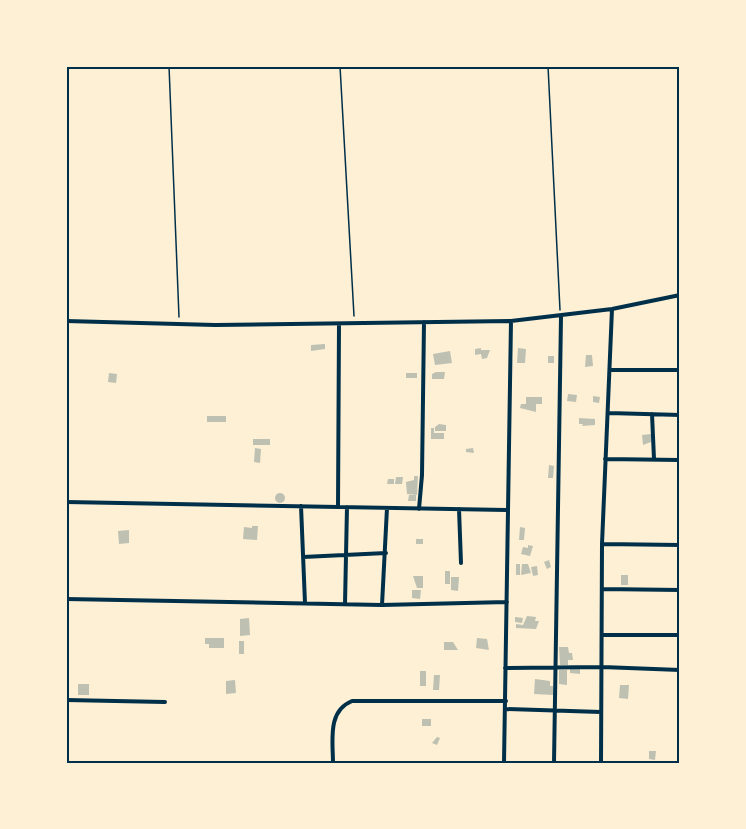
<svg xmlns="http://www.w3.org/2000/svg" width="746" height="829" font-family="Ubuntu,sans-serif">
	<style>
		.building { fill: #bec0b2 }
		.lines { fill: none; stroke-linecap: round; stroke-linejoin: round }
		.path { stroke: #003049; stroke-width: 1.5 }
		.minor { stroke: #003049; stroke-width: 4 }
		.neatline { fill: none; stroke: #003049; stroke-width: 2 }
	</style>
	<rect width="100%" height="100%" fill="#fdf0d5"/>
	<path class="building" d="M325,344V349L311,351V345Z
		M481,348V350H490L487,358L482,359L481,354L475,355V349Z
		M518,348L526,349L525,363H517Z
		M450,351L452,363L435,365L433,354Z
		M586,355H592L593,366L585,367Z
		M548,356H554V363H548Z
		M436,372H445L444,379H432V374Z
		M109,373L117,374L116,383L108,382Z
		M406,373H417V378H406Z
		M568,394L577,395L576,402L567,401Z
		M593,396L600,397L599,403L593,402Z
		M526,397H542V404H536V412L520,408L521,404H526Z
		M207,416H226V422H207Z
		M579,418L595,419V425L582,426L583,424H579Z
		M439,424L446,425V431H435V427Z
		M431,428H434V433H444V439H431Z
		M651,434V442L643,445L642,435Z
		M253,439H270V445H253Z
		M255,448L261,449L260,463L254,462Z
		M473,448L474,453L466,452V449Z
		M549,465L554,466L553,478H548Z
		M414,476H418L417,495L407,494L406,482L414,480Z
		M396,477H403L402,484H395Z
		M388,479H394V484H387Z
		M275 498a5 5 0 1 1 10 0a5 5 0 1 1-10 0Z
		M409,495H416V501H408Z
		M252,526H258L257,540L243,539L244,527L252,528Z
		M520,527L525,528L524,540H519Z
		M129,530V543L119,544L118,531Z
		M416,539H423V544H416Z
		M528,545L533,546L530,556L521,554L523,547L528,548Z
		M549,560L551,567L547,569L544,562Z
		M516,564H520V575H516Z
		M522,564H528L531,573L521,575Z
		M537,566L538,575L533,576L531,567Z
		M445,571H450V584H445Z
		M621,575H628V585H621Z
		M413,576H423V588H417Z
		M451,577H459L458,591L451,590Z
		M412,590H421L420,599L412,598Z
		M527,616L536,617L535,621H539L536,629L516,628V624L523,625Z
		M515,617L523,618L522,623L515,622Z
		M249,618L250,635L240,636V619Z
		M205,638H224V648H209V644H205Z
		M477,638L487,639L489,650L476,648Z
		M239,641H244V654H239Z
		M444,642H453L458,650H444Z
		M559,647H568L569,653H572L573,660H568V665H560Z
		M570,669H580V674L570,673Z
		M559,670H567V685L559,684Z
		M420,671H426V686H420Z
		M434,675H440L439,690H433Z
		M535,679L550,681V686H553V695L534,694Z
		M235,680L236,693L226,694V681Z
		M78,684H89V695H78Z
		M620,685H629L628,699L619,698Z
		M422,719H431V726H422Z
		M437,737L440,738L437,745L432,743Z
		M649,751H656L655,760L649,759Z"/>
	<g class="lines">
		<path class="path" d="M169,66L179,317
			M340,66L354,316
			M548,66L560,310"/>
		<path class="minor" d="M66,321L215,325L511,321L612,309L680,295
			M610,370H680
			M609,413L680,415
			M652,414L654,459
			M605,459L680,460
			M66,502L506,510
			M301,506L305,603
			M338,507L339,324
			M419,509L422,475L424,322
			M459,509L461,563
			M602,544L680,545
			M303,557L386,553
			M602,589L680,590
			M66,599L382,605L507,602
			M345,604L347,507
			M382,605L387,508
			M602,635H680
			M505,668L602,667L680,670
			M66,700L165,702
			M506,709L601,712
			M333,763C333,741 327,711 352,701H506
			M504,763L511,321
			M554,763L561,317
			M601,763L602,544L612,309"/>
	</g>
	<rect width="746" height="829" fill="none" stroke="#fdf0d5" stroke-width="135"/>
	<rect x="68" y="68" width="610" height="694" class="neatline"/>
</svg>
